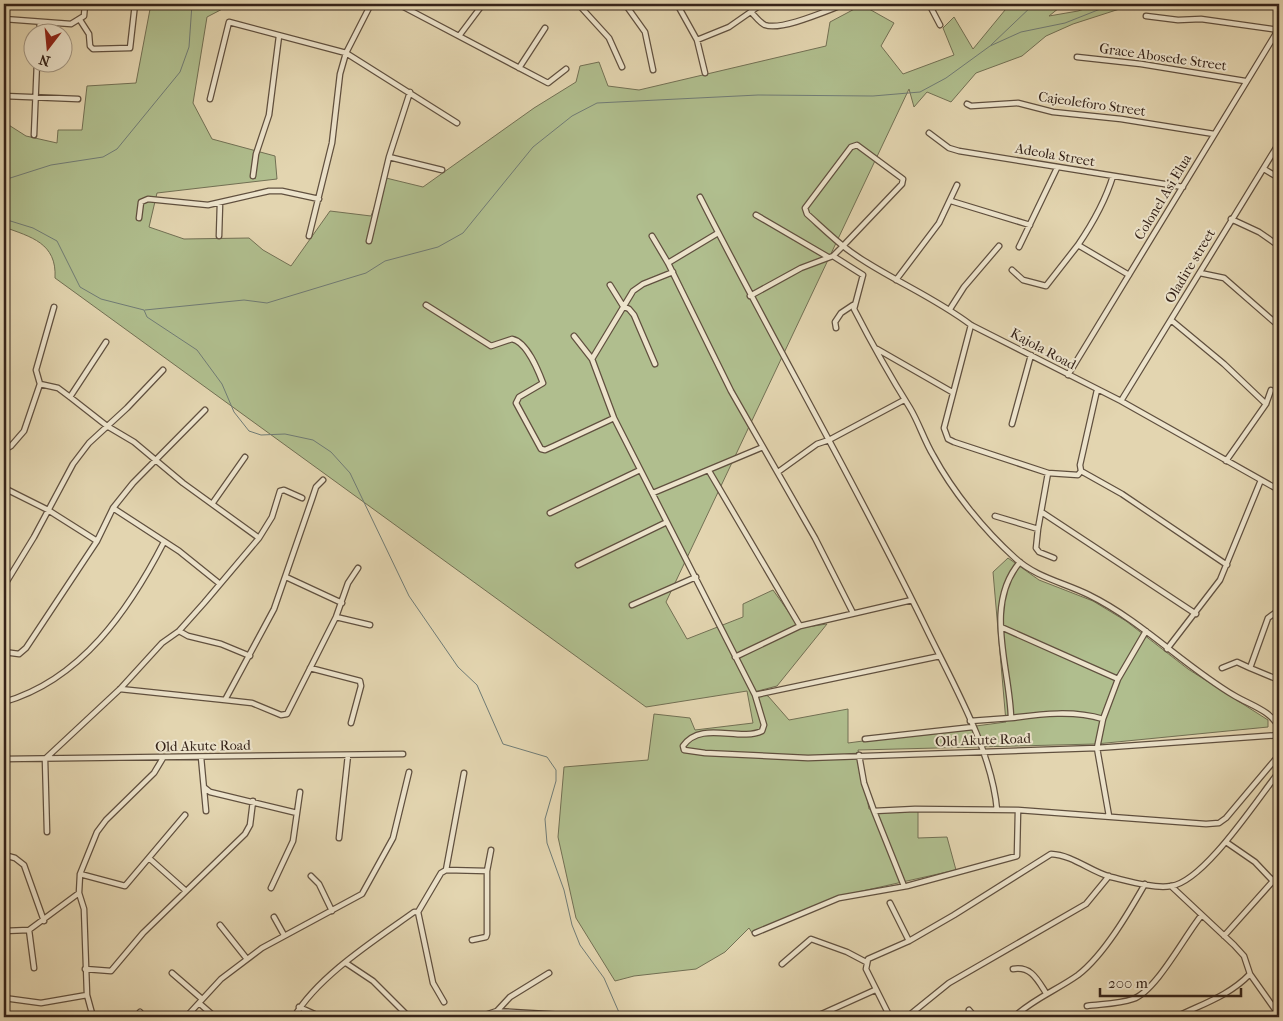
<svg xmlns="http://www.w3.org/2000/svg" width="1283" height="1021" font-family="'IM FELL French Canon',serif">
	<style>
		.green { fill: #b0be8e; stroke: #727054 }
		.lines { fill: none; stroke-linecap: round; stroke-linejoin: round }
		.stream { stroke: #707c76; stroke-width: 1 }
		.minor-casing { stroke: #60503f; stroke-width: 7 }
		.minor { stroke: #ede4cc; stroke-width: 4.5 }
		.labels { text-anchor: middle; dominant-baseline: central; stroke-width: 4; stroke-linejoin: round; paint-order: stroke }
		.street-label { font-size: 14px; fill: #352319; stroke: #ede4cc }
	</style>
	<rect width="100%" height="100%" fill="#e3d5b0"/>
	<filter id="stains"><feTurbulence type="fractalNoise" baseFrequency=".004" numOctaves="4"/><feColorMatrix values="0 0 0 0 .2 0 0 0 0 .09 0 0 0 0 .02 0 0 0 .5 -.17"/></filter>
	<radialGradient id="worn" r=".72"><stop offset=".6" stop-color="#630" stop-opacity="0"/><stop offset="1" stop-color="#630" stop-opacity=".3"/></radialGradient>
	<path class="green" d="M151,4H232L207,17L193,103L212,139L275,156L277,179L157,193L149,227L184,239L249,238L263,250L291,266L330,211L371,216L386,178L423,187L534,108L576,82L580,66L599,62L608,86L639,90L826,46L830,22L862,5L894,23L881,46L903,74L954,55L943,28L954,17L973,49L1010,4H1064L1049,16L1078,11L1099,4H1135L1073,24L1046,36L1022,56L976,73L951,102L927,92L914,107L909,89L666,602L687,639L743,617V604L773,590L800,628L827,624L777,686L754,692L768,696L789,720L848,709V743L1006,722L993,572L1008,558L1039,580L1093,601L1126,621L1188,669L1268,720V727L1096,744L858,750L869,809H918V838L947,837L956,870L849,894L754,936L749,928L725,952L696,969L634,976L615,981L576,918L558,837L564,767L648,760L654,714L690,718L695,730L753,723L747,691L646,707L55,278C57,243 31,237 4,227V122L26,136L57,143L58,130H82L87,86L136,83Z"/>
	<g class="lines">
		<path class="stream" d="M991,45L1034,4
			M4,180L51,165L103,157L117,149L180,72L189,47L192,4
			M4,219L33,228L57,241L80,287L101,299L144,310L147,317L197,350L222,384L234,412L249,431L261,435L285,434L313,440L331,452L350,473L409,596L458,667L477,685L503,744L547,757L556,770V781L545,819L547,843L564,890L572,925L580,945L604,978L621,1017
			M145,310L244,300L267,303L366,273L385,261L438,247L463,233L533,147L572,116L597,103L758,95L873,96L920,92L946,78L990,46L1021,32L1065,23L1113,4"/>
		<defs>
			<path id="minor" d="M398,4L548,83L566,69
				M578,4L609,38L622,67
				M625,4L645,32L653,70
				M677,4L697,40L705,73
				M929,4L940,25
				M751,12C755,16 760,23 765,25C782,31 828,10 845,4
				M1146,16L1178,20L1201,19L1279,30
				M4,19L71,24L84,16L85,4
				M80,20L89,34L90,46L93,49L130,48L135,4
				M39,32L40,22
				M459,36L483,4
				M697,40L729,27L762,4
				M1077,57L1141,64L1245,81
				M519,68L545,28
				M4,96L78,99
				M210,99L229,22L346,53L457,123
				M967,104L971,106L1018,103L1053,112L1121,119L1214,134
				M929,133L949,148L959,151L1183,187
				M34,135L37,62
				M389,157L442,170
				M1264,169L1279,178
				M253,176L256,154L269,115L279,36
				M1113,176C1105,202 1093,223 1078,245L1129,275
				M700,197C773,341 855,482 926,628C952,682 992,750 997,810
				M951,201L1030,225
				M756,215L828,257
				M139,218L141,202L148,199L208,205L269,191H282L319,199
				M1231,219L1259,232L1279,246
				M219,236L220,203
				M309,236L332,143L340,74L346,53L371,4
				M652,236L668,263L731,391L815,538L853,613
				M369,241L389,157L410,92
				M1019,247L1057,168
				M833,256L863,275L854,309C871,342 890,376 910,408C919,423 924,440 933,455C953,492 984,530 1015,558C1035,577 1065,583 1089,595C1142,621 1184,666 1235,696C1250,705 1272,711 1279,728
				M668,263L718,233
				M1012,270L1023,280L1046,286L1078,245
				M673,272L643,284L633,291L592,359L614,418L755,695L764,725L762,731C739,742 701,720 683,746L684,750L705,753L808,758L1097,748L1279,735
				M1200,273L1224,278L1279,326
				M896,280L939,223L957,185
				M610,285L623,306L629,309L634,315L655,364
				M750,296L801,268L833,256L843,246L902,184L903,179L857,145L851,147L805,208L807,214C826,231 844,249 866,262C901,284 938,300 971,325L1121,401L1279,490
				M426,305L491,346L512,339C527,342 538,370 543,383L519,397L516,403L541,449L545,450L554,446L614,418
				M950,309L964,287L999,246
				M1171,320L1224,364L1266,404
				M971,325L944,428L948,439L954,442L1048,473L1078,475L1081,471L1080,465L1097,390
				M836,328L835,322L841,313L853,305
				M574,336L592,359
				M877,349L952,392
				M1068,375L1278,30
				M40,384L58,388L70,397L107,426L134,442L183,483L259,538
				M70,397L106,342
				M1121,401L1279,143
				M1012,424L1031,355
				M4,450L11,446L24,431L40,384L36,370L54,307
				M1226,461L1266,404L1271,390
				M709,471L800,626
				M1081,471L1122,494L1227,565
				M778,472L817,444L829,440L904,400
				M4,488L48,510L97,541
				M653,493L763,447
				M212,504L245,457
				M113,508L179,551L220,584
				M550,513L640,470
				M1043,513L1196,614
				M995,516L1038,529L1048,473
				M1038,529L1036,548L1039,552L1054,558
				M578,565L667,522
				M286,577L342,603
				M4,586L34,537L73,464L89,443L127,408L163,370
				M632,605L696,577
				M1279,610L1268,618L1250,668L1279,680
				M336,617L370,625
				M1001,627L1118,679
				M179,631L188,636L221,644L250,656
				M1167,649L1220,580L1261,480
				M4,652L19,654L26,648L97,541L113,508L133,483L205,410
				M735,657L800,626L912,600
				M310,668L360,681L361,686L351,723
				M1222,668L1237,662L1250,668
				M120,689L225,700L274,609L312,499L316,487L323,480
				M755,695L940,656
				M225,700L252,703L281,715L287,714L336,617L348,583L358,568
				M4,702C81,680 129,610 164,542
				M1011,718C1042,714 1073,710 1103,719L1118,679L1146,631
				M1103,719L1097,748L1109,816
				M970,721L1011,718C1010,668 983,605 1020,562
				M865,739L973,727
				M859,755L864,783L874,811L915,809L1018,810L1206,824L1219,823L1226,818L1279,755
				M201,757L206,811
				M4,759L403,754
				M205,788L210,792L297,813
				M874,811L904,886
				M47,832L45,759L120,689L162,643L179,631L204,603L259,538L272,517L280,491L284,490L302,498
				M339,838L348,755
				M4,855L15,858L24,865L44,921
				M150,859L186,891
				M446,870L487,871
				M1279,873L1273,881L1279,885
				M80,874L125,886L185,815
				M311,876L319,884L332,911
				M1171,886L1234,945L1244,956L1250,974C1229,996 1202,1004 1176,1017
				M271,888L293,841L300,792
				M890,903L909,941
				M274,917L284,935
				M220,925L247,959
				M29,930L34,968
				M4,931L29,930L79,893
				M755,933L839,898L907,886L1017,856L1018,810
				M1224,936L1273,881L1255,862L1226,842
				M472,940L486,937L487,934V871L491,850
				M346,963L373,981L407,1015
				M782,964L811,939L847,952L866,962
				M85,969L111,971L143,933L245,834L250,825L253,801
				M1013,969C1031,966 1037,979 1046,993
				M172,973L202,999
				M1250,974L1279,1015
				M4,998L41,1003L87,995
				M444,1002L433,983L418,912L441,873L446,870L464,773
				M199,1003L215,1017
				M1087,1006C1102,1004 1119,1004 1133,999C1156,991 1184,937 1201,916
				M299,1007L321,1017
				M969,1010L975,1017
				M497,1011L510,997L549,973
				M140,1012L144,1017
				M93,1017L87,995L84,909L79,893L80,874L97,832L106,820L154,773L163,758
				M186,1017L221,979L262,948L362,894L393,838L409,772
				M294,1017C318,976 375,940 414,912H418
				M479,1017L497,1011L581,1016
				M815,1017L875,990
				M890,1017L866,969L868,959L909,941L954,915L1051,854C1073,855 1091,872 1111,877C1128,881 1155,889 1171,886C1204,882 1258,798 1279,772
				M907,1017L949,983L1086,904L1109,876
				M1014,1017C1033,999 1057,990 1078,975C1104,955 1129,912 1145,884"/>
		</defs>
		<use href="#minor" class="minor-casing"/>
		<use href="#minor" class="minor"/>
	</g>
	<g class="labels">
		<g class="street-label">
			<text transform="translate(1163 57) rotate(8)">Grace Abosede Street</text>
			<text transform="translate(1092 104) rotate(8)">Cajeoleforo Street</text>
			<text transform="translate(1055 155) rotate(10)">Adeola Street</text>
			<text transform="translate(1163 197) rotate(-59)">Colonel Asi Elua</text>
			<text transform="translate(1190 266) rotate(-59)">Oladire street</text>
			<text transform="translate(1043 349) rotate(28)">Kajola Road</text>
			<text transform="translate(983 740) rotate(-2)">Old Akute Road</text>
			<text transform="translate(203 746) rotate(-1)">Old Akute Road</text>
		</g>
	</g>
	<rect width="1283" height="1021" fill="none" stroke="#e3d5b0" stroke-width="20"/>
	<rect x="5" y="5" width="1273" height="1011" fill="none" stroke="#352319" stroke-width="2.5"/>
	<rect x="10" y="10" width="1263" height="1001" fill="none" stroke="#352319"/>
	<g transform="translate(48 48) rotate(196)"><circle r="24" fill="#ede4cc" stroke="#a39784"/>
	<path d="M0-4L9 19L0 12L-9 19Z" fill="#8f2418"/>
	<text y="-8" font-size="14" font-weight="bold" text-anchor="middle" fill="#352319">N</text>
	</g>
	<path d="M1100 988v8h141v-8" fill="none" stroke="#352319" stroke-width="2.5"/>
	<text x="1108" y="988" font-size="15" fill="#352319" stroke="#ede4cc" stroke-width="4" paint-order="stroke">200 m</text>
	<rect width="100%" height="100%" filter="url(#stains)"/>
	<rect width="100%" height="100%" fill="url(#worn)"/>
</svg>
